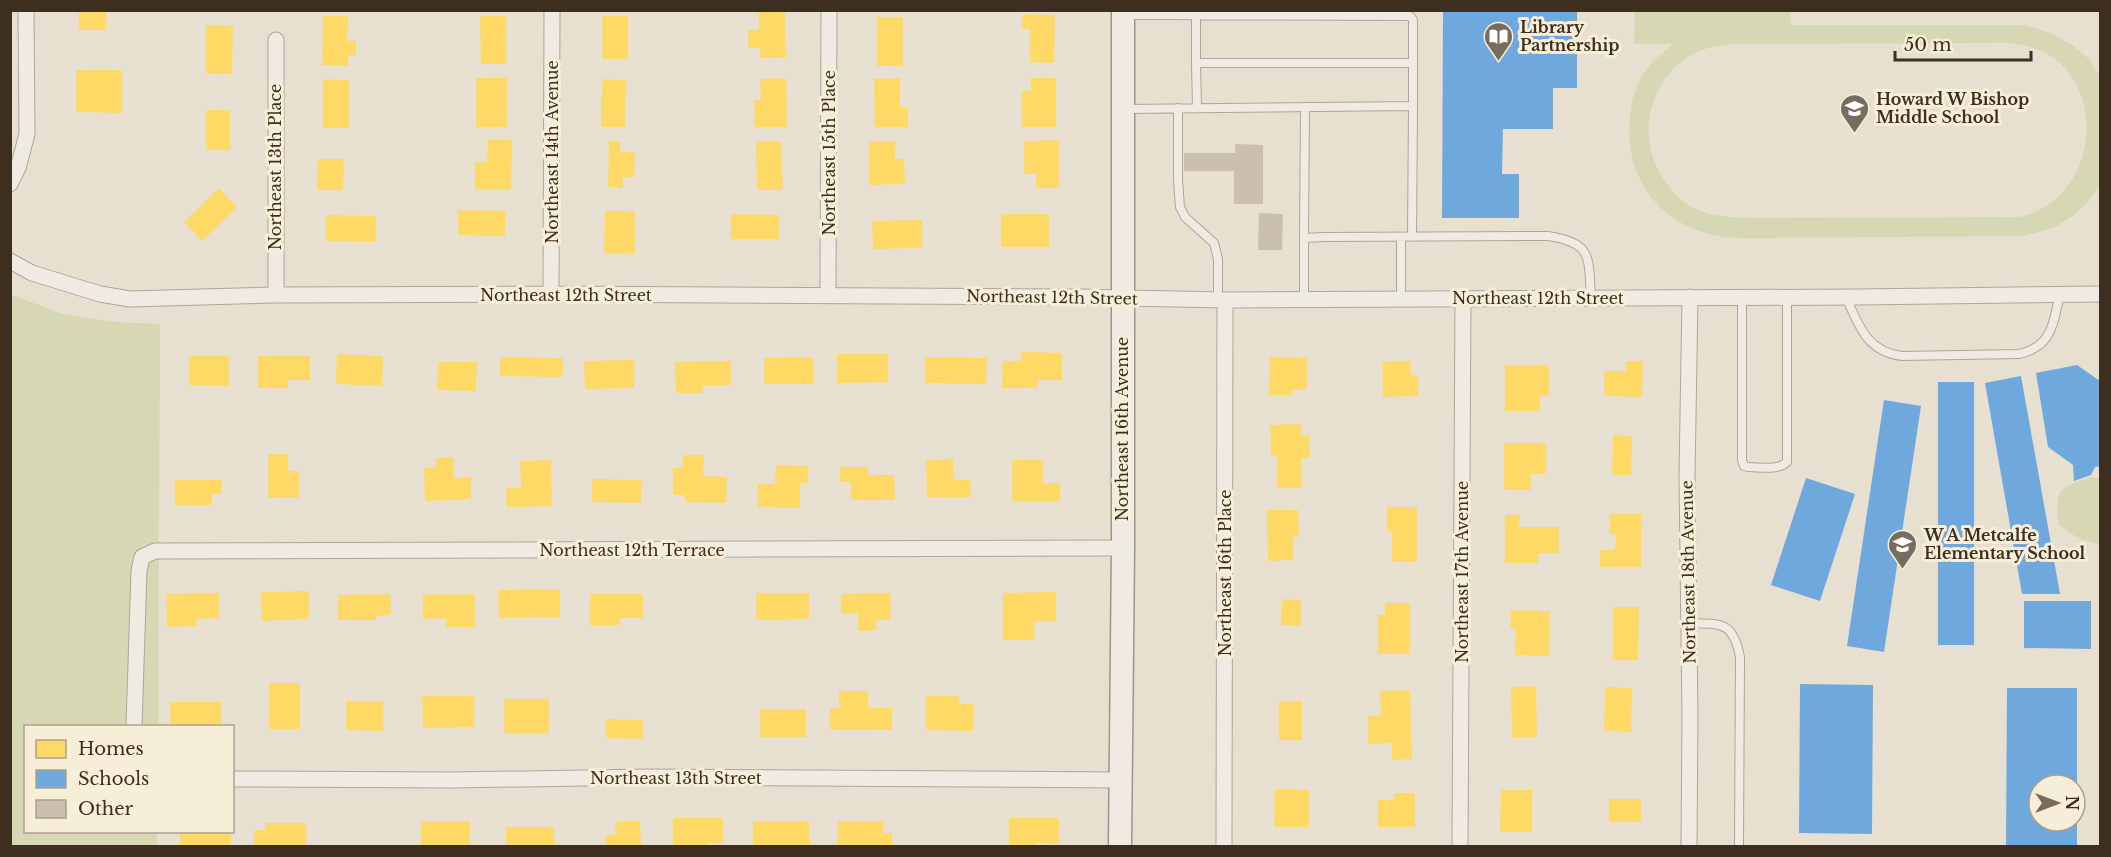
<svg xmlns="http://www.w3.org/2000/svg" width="2111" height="857" font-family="'Libre Baskerville',serif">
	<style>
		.green { fill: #d6d7b3; fill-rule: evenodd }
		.homes { fill: #ffd966 }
		.schools { fill: #6fa8dc }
		.building { fill: #cbbfb2 }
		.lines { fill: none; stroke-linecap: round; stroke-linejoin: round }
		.lane-casing { stroke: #ada599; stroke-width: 10 }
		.street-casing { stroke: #ada599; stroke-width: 17 }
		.secondary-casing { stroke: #9c958a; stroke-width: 25 }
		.lane { stroke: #efebe3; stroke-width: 8 }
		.street { stroke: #efebe3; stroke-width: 15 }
		.secondary { stroke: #efebe3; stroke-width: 22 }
		.labels { text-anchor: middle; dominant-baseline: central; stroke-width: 6; stroke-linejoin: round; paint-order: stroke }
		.poi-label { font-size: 16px; font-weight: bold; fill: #3d2e20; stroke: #f7eed8; text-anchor: start }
		.street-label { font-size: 16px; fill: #3d2e20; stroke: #f7eed8 }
	</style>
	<rect width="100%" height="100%" fill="#e7e0d1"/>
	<path class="green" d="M1791,11V25H2024L2051,33L2072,45L2089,59L2100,76V186L2087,203L2074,215L2055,227L2024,236L1736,238C1673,235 1628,191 1629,127C1630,112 1632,96 1639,82C1646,66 1659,56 1673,44H1634L1635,11ZM1734,44L2006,43C2111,46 2111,196 2020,217L1755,218C1734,217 1715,218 1696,209C1681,202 1672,191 1663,178C1633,134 1652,69 1702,50C1713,46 1724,45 1734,44Z
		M10,294L60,313L113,322L160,324L158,726H26V832H157V846H11Z
		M2091,477L2100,479V545L2078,538L2059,525C2055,489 2057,489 2091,477Z"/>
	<path class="homes" d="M79,10H106V30H79Z
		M759,10H785L786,58H760V48H748V30H759Z
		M1022,14L1055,15L1054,63L1030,62V29H1022Z
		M323,16H348L347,41H356V55H348V66L322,65Z
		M480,16H506V64H481Z
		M602,16H628V59H602Z
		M877,17H903V66H877Z
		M206,25L233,26L232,74H206Z
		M76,70H122V113L76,112Z
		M476,78H507V127H476Z
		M786,78L787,127H755L754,100H761L760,79Z
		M900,78V108H908V127H875L874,79Z
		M1030,78H1056V127H1022V91H1031Z
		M323,79L349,80V128H323Z
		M602,79L626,80L625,127H601Z
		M206,110H230V150H206Z
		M488,140H512L511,189H475V162H487Z
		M1059,140V188H1036V174H1024V141Z
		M609,141L620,142V152H635L634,177H623V188L608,187Z
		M756,141H781L783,190H757Z
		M869,141H895V159H904L905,184L869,185Z
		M318,159H344L343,190H317Z
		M219,188L237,207L202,241L184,222Z
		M458,210L506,211L505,236L458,235Z
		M605,211H635V253H604Z
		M731,214L779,215V239H731Z
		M1001,214H1049V247H1001Z
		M326,215L376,216V242L326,241Z
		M922,220V248L873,249L872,221Z
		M1021,352L1062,353V380H1038L1037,388H1002L1003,361H1021Z
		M337,354L383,356L382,386L336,384Z
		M837,354H888V382L837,383Z
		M189,356H229V386L189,385Z
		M258,356H310V380H288V388H258Z
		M500,357L563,358L562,377L500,376Z
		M813,357L814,384H764V358Z
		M925,357L987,358L986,384L925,383Z
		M1270,357L1307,358V390H1292L1291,395H1269Z
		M634,360V388L585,389L584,361Z
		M731,361V385L702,386V393H676L675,362Z
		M1410,361L1411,375H1418V396L1383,397L1382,362Z
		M1626,361H1643L1642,397L1604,396V371H1626Z
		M438,362H477L476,391L437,390Z
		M1505,365H1549V396H1540V411H1505Z
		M1301,424V436H1309L1310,458L1301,459L1302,488H1277V456H1271L1270,425Z
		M1613,435L1632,436L1631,475H1612Z
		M1504,443H1546V474H1531V490H1504Z
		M268,454H288V471H299V498H268Z
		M683,455H704L703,476L727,477L726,503L685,502V495H673V468H683Z
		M453,457L454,478L471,477V499L425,501L424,468L436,467V458Z
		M953,459L954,480H970L971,497L927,498L926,460Z
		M551,460L552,506L506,507V488H521L520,461Z
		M1012,460H1043V483H1060V501H1012Z
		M776,465L808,466V483H800V508L758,507V484H775Z
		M840,467H868V475H894L895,500H851V482H840Z
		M592,479L642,480L641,503L592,502Z
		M175,480H222L221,494H212V505H175Z
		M1387,507H1417V562H1392V531H1387Z
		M1267,510H1298L1299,537H1293V560L1268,561Z
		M1610,514H1642L1641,567H1600V550H1615L1616,534H1610Z
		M1505,515H1520L1519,527H1559V553H1538V563H1505Z
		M560,589V617L499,618L498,590Z
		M309,591V619L262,621L261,592Z
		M1056,592V621L1034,622V640H1003V593Z
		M219,593V618L196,619L197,626L167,627L166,594Z
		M756,593H809V619L756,620Z
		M890,593L891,620H876V630L858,631V613H841V594Z
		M390,594L391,615L376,616V620H338V595Z
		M475,594V627H446V618L423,619V595Z
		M590,594H643V618H620V625L590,626Z
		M1282,599L1301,600V626L1281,625Z
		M1385,603H1410V654H1378V615H1385Z
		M1613,607H1639L1638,660H1613Z
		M1511,610L1550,611L1549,656L1515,655L1516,628H1510Z
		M269,683H300V729H269Z
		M1536,686L1537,737L1512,738L1511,687Z
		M1605,687L1632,688L1631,732L1604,731Z
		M1410,690L1412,759L1392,760V743L1368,744V716H1381L1380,691Z
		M839,691H868V708H892V730H830V708H839Z
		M422,696H474V727L423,728Z
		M926,696H959V704H974L973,731L926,730Z
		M504,699H549V733H504Z
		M346,701H383V731L346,730Z
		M1279,701H1302V740H1279Z
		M170,702H221V726H170Z
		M760,709H806V737H760Z
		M606,719L643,720V739L606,738Z
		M1275,789L1309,790V827H1274Z
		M1501,790H1532V832H1500Z
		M1394,793H1415V827H1378V800H1394Z
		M1609,799H1641V822H1609Z
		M673,818H723V843H707V846H673Z
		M1009,818H1059V844L1035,843V846H1009Z
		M421,821H470V846H421Z
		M640,821L641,846H606L605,835H616L615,822Z
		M753,821H809L810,846H753Z
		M838,821H883V833H892V846H838Z
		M266,823H306V846H254V830H266Z
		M506,827H554V846H506Z
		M180,832H231V846H180Z"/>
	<path class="schools" d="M1443,10H1577V88H1553V129H1503L1502,174H1519V218H1442Z
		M2077,365L2100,381V466L2095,467L2091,475L2074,481L2073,465L2048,447L2036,373Z
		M2021,376L2060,594H2022L1985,383Z
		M1938,382H1974V645H1938Z
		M1884,400L1921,406L1884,652L1847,646Z
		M1806,478L1855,494L1820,601L1771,585Z
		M2024,601H2091V649L2024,648Z
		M1800,684L1873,685L1872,834L1799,833Z
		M2007,688H2077V785H2039V821H2077V846H2006Z"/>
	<path class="building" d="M1235,144L1263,145V204H1234V171H1184V153H1235Z
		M1259,213L1283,214L1282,250H1258Z"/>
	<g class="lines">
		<defs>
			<path id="lane" d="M1125,15L1410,16L1413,20V106
				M1196,15V63
				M1178,108V180L1180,207L1185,217L1214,243L1218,259V300
				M1197,108L1196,63H1413
				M1124,109L1413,106L1412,237
				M1401,237V299
				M1304,238L1305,107
				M1742,297V460L1744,466L1748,467C1760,467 1777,471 1787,462V297
				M1846,297C1859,326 1867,352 1902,356L2019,354C2053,346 2053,323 2060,294
				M1304,300V238L1325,237L1548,236C1594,243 1588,258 1591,298
				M1689,623C1721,624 1733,621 1740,657L1739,846"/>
			<path id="street" d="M276,40V295
				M10,184L18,168L27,134L26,10
				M10,261L32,273L100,294L130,299L276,295L551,294L1076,297L1225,300L1858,297L2100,294
				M551,294L552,10
				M828,295L829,10
				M134,726L139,571L142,557L155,551L1123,548
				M232,779L452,780L647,777L1120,780
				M1224,846L1225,300
				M1460,846L1463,298
				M1689,846L1690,717L1687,476L1690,297"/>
			<path id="secondary" d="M1120,846L1123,548V10"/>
		</defs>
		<use href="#lane" class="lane-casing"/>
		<use href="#street" class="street-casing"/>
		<use href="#secondary" class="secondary-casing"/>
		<use href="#lane" class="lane"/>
		<use href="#street" class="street"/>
		<use href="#secondary" class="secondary"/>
	</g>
	<defs>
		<symbol id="library-pin" viewBox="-11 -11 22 30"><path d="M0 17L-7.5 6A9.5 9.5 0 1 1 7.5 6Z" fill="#786c5e" stroke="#f7eed8"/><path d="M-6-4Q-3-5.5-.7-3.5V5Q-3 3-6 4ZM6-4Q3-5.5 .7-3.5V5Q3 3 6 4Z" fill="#fff"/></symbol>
		<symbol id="school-pin" viewBox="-11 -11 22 30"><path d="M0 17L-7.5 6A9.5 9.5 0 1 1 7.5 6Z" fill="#786c5e" stroke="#f7eed8"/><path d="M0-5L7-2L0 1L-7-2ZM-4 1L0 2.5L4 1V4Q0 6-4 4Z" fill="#fff"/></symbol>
	</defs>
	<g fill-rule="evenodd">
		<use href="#library-pin" x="1482" y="20" width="33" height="45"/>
		<use href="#school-pin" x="1838" y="92" width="33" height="45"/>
		<use href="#school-pin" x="1886" y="528" width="33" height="45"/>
	</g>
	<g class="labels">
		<g class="poi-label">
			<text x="1520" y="27">Library<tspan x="1520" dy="18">Partnership</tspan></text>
			<text x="1876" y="99">Howard W Bishop<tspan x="1876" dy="18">Middle School</tspan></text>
			<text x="1924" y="535">W A Metcalfe<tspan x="1924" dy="18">Elementary School</tspan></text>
		</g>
		<g class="street-label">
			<text transform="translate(552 152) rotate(-90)">Northeast 14th Avenue</text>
			<text transform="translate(829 153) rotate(-90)">Northeast 15th Place</text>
			<text transform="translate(275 167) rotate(-90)">Northeast 13th Place</text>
			<text x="566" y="295">Northeast 12th Street</text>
			<text transform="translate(1052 297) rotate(1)">Northeast 12th Street</text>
			<text x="1538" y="298">Northeast 12th Street</text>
			<text transform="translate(1122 429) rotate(-90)">Northeast 16th Avenue</text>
			<text x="632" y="550">Northeast 12th Terrace</text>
			<text transform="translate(1462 572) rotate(-90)">Northeast 17th Avenue</text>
			<text transform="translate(1688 572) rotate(-91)">Northeast 18th Avenue</text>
			<text transform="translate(1225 573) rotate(-90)">Northeast 16th Place</text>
			<text x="676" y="778">Northeast 13th Street</text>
		</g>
	</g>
	<rect width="2111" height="857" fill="none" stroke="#3d2e20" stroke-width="24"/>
	<rect x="24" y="725" width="210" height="108" fill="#f7eed8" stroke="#ada18e" stroke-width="1.5"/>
	<rect x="36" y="740" width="30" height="18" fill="#ffd966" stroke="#ada18e" stroke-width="1.5"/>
	<text x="78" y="755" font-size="18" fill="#3d2e20">Homes</text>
	<rect x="36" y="770" width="30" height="18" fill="#6fa8dc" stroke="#ada18e" stroke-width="1.5"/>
	<text x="78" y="785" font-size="18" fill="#3d2e20">Schools</text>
	<rect x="36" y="800" width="30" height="18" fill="#cbbfb2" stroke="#ada18e" stroke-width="1.5"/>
	<text x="78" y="815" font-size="18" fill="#3d2e20">Other</text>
	<g transform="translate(2057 803) rotate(90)"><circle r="28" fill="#f7eed8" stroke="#ada18e" stroke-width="1.5"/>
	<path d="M0-4.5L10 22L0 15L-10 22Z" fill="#786c5e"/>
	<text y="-9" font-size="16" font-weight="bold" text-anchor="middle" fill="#3d2e20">N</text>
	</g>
	<path d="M1895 51v9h136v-9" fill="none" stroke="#3d2e20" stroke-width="3"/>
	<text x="1904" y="51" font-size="18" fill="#3d2e20" stroke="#f7eed8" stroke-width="4.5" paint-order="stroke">50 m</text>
</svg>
